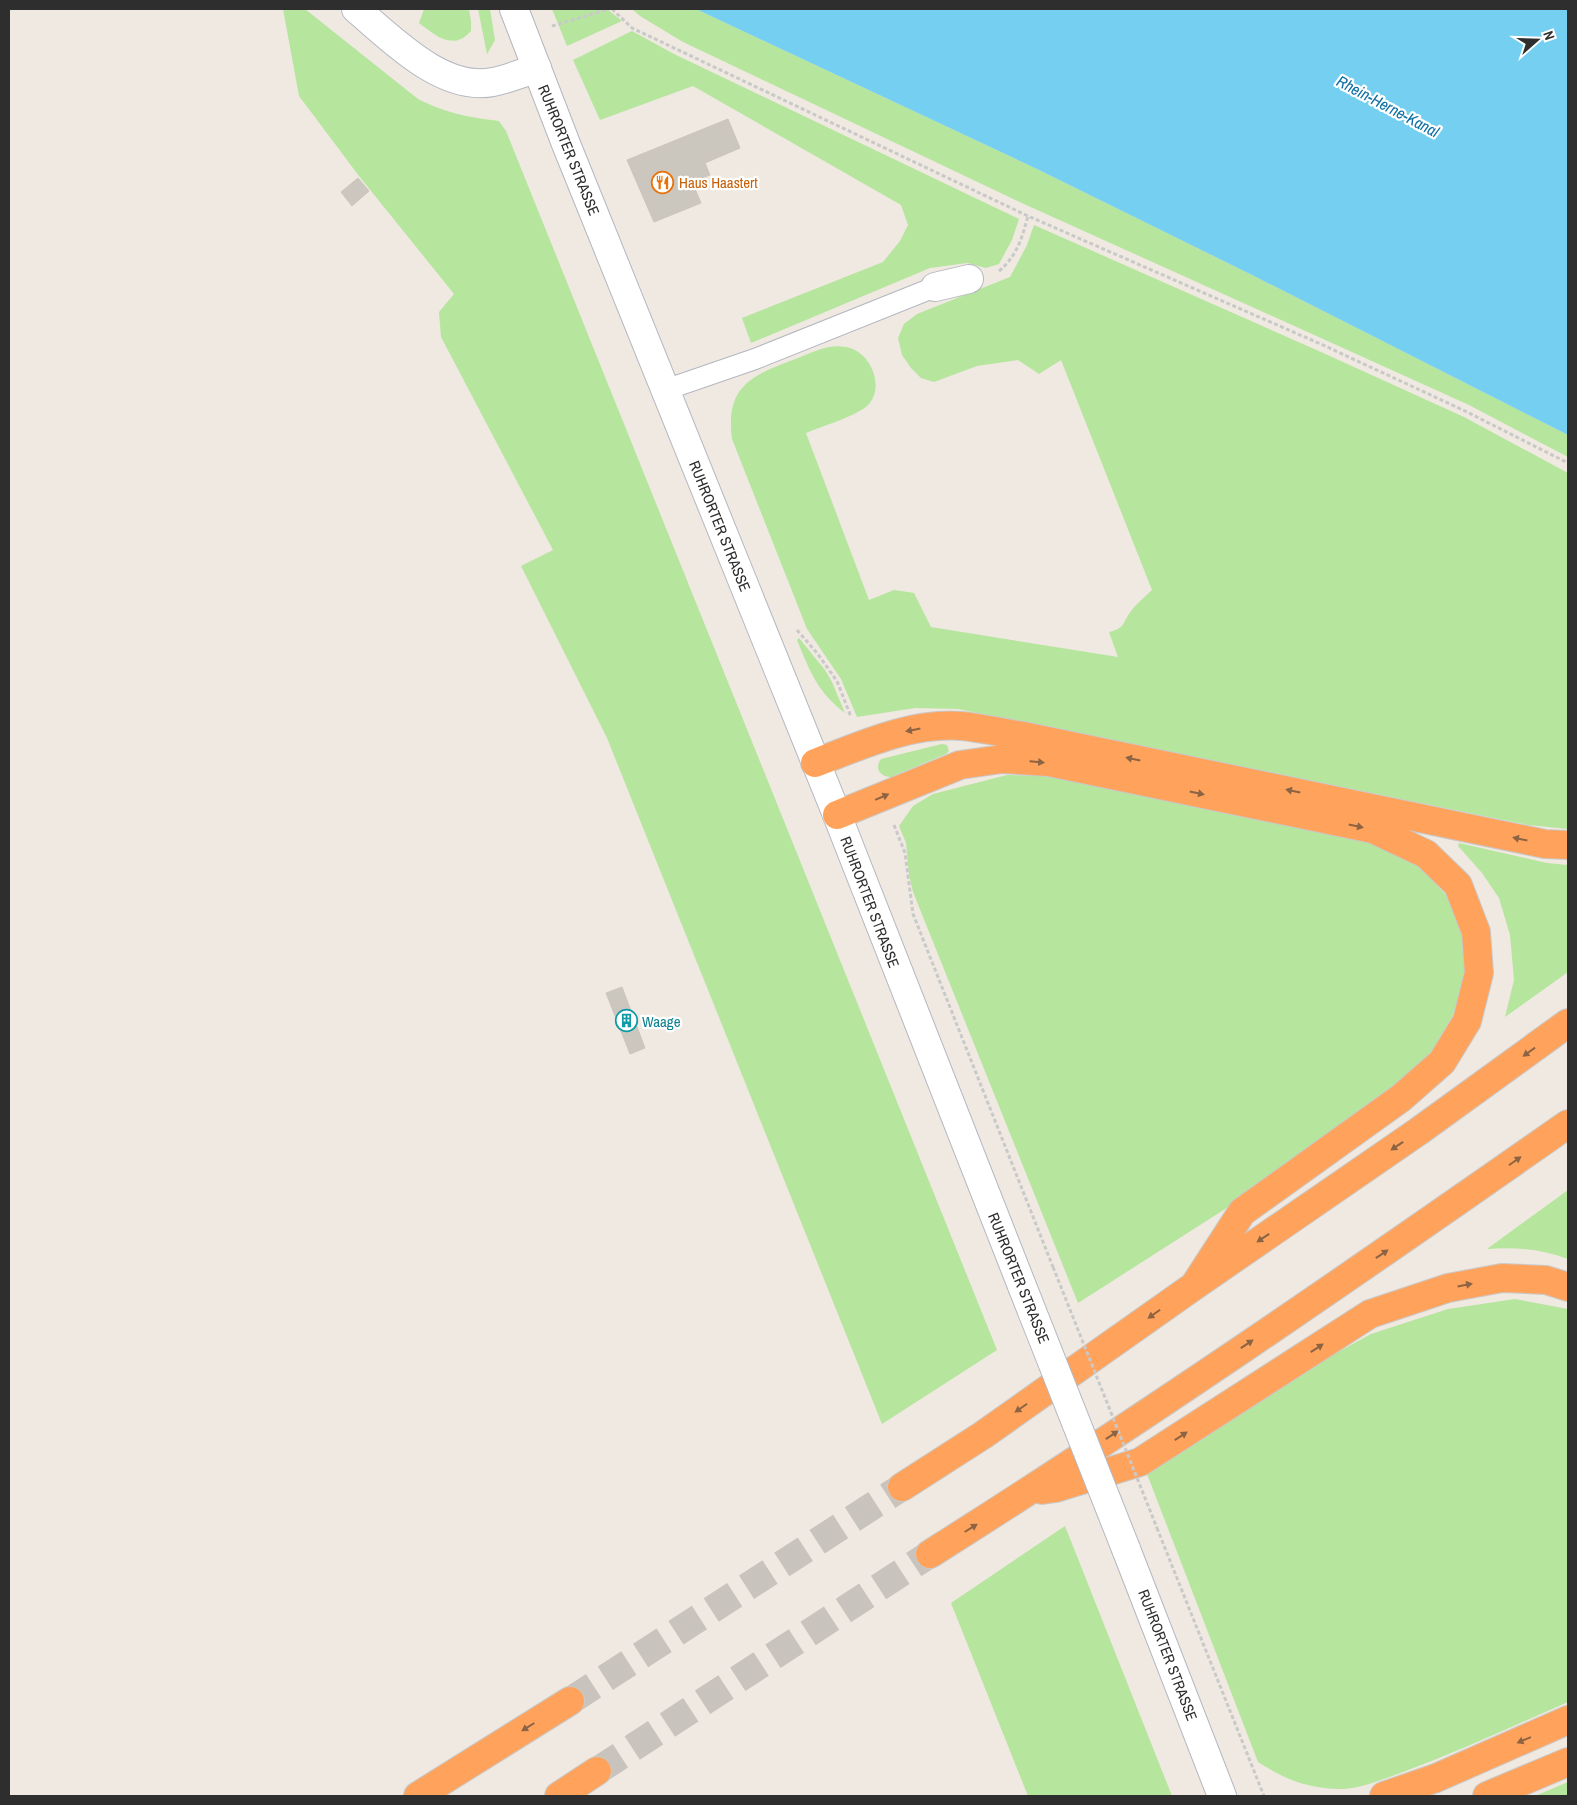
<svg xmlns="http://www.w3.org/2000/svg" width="1577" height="1805" font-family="'Archivo Narrow',sans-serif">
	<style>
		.green { fill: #b6e59e }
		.water { fill: #75cff0 }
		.building { fill: #cbc7bf; stroke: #cbc5ba }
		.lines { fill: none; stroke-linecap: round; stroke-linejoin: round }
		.highway-tunnel { stroke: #c8c4bd; stroke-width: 28; stroke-dasharray: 28 14; stroke-linecap: butt }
		.lane-casing { stroke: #b4b7c1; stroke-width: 22 }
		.street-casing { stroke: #b4b7c1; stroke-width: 30 }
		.secondary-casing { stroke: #b4b7c1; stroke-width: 30 }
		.highway-casing { stroke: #c9c9c9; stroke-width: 30 }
		.path { stroke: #c9c9c9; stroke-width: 3; stroke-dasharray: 4 2.5; stroke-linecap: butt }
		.lane { stroke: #fff; stroke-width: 20 }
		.street { stroke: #fff; stroke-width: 28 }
		.secondary { stroke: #fff; stroke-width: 28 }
		.highway { stroke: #ffa35c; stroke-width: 28 }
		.secondary-bridge-casing { stroke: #b4b7c1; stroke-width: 30; stroke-linecap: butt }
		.path-bridge { stroke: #c9c9c9; stroke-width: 3; stroke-dasharray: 4 2.5; stroke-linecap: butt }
		.secondary-bridge { stroke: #fff; stroke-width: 28 }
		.oneway { fill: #8c6343 }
		.labels { text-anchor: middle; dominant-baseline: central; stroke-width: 4.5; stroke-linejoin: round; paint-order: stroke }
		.street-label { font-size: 15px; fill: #2e2e2e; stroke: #fff }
		.food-label { font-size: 15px; fill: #c56008; stroke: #fff; text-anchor: start }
		.culture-label { font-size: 15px; fill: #0d838f; stroke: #fff; text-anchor: start }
		.water-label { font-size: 16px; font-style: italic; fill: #0d6fa3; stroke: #fff }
	</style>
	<rect width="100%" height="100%" fill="#efe9e1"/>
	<path class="green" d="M283,9H305L418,99C446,113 467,117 499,121L506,131L997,1350L882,1424L607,738L521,566L553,550L441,337L439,312L454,294L359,176L299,96Z
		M424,9H469L471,21V31C468,34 464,38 461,39C446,46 430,31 419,23Z
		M478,9H490L495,40L487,54Z
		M552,9H607L622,21L567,46Z
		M632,9H696L1037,169L1252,275L1568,435V457L1469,405L1024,204L683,42L640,16Z
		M632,31L674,54L1019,219L1012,240L999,264L986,268L967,263L930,268L751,343L742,318L883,262L900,241L908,225L901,205L693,86L600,120L573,60Z
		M1034,225L1321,352L1464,417L1568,473V829L1528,825L958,709L915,708L857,717L841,679L807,629L732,439C725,384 753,375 798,358C813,352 829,344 846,347C870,351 885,385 869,404C858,416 822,426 806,433L869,600L894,590L914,593L931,627L1118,657L1109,632C1126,628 1122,623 1131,611C1137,603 1145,597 1152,590L1061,360L1039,374L1018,360L977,366L934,382L921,378L911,368L902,355L898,338L904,324L917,314L1010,277L1027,245Z
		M799,638L825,670L832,682L845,713C817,692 810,671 797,640Z
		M942,744L947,745L949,751L946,754L891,777C880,777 874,768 881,759Z
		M1007,775L1050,776L1367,840L1417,864L1446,895L1463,933L1466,971L1453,1015L1431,1052L1397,1090L1236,1202L1078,1303L913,892L909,875L906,843L899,826L913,806L933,794Z
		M1459,843L1547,863L1568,865V972L1505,1017L1514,980L1510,935L1499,898L1482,873L1458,846Z
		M1568,1190V1259C1541,1249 1515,1247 1487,1249Z
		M1515,1299L1568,1309V1702C1513,1726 1459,1751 1403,1772C1383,1779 1361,1789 1340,1789C1305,1788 1287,1780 1258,1762L1147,1474L1305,1370L1371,1334L1448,1309Z
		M1065,1526L1172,1796H1028L951,1603Z
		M1568,1782V1796H1535Z"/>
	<path class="water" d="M696,9H1568V435L1252,275L1037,169Z"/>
	<path class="building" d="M728,119L740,148L705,163L710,175L692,182L701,203L654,222L627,160Z
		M358,178L369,191L352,206L341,192Z
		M622,987L645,1048L630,1054L606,993Z"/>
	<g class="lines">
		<path class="highway-tunnel" d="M570,1701L902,1487
			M597,1771L930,1554"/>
		<defs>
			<path id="lane" d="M665,390L755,359L935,287"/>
			<path id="street" d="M356,9C392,39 442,92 493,82C508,79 523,73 537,68
				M935,287L969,279"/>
			<path id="secondary" d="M514,9L566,144L837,815L1022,1286
				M1126,1549L1222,1796"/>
			<path id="highway" d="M815,763C862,745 911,722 962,726C982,728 1003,733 1023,736L1545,844L1568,845
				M837,815L960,765L1002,759L1049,762L1373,829L1426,854L1458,885L1476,932L1479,973L1467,1021L1442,1062L1401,1098L1242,1212L1194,1286
				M902,1487L983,1435L1194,1286L1419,1131L1568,1023
				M1042,1490L1056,1488L1140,1462L1370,1314L1448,1288L1502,1278L1546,1280L1568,1287
				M930,1554C1147,1417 1358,1271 1568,1124
				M418,1796L570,1701
				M559,1796L597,1771
				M1384,1796L1436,1778L1568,1720
				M1487,1796L1568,1762"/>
		</defs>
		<use href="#lane" class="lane-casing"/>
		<use href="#street" class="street-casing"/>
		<use href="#secondary" class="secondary-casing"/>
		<use href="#highway" class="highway-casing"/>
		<path class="path" d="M612,9L632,28L1028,216L1323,345L1465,411L1568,463
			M552,26L609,9
			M999,271C1017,256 1022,238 1028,216
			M797,630L817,653L837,681L851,717
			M894,825L905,853L913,914L1053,1267
			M1157,1528L1264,1796"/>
		<use href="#lane" class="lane"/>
		<use href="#street" class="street"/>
		<use href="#secondary" class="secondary"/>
		<use href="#highway" class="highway"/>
		<defs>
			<path id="secondary-bridge" d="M1022,1286L1126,1549"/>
		</defs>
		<use href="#secondary-bridge" class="secondary-bridge-casing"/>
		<path class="path-bridge" d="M1053,1267L1157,1528"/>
		<use href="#secondary-bridge" class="secondary-bridge"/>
	</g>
	<defs><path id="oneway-solid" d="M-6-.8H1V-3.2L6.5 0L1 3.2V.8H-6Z" transform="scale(1.25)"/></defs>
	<g class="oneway">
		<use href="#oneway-solid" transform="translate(913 730) rotate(169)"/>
		<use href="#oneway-solid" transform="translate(1133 759) rotate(-168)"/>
		<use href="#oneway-solid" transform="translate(1037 762) rotate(5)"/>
		<use href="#oneway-solid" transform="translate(1293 791) rotate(-168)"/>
		<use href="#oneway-solid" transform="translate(1197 793) rotate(12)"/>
		<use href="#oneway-solid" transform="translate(882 797) rotate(-23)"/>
		<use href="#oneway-solid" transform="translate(1356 826) rotate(12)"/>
		<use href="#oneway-solid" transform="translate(1520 839) rotate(-168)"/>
		<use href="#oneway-solid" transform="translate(1529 1052) rotate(144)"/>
		<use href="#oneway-solid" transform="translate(1397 1146) rotate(146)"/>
		<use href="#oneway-solid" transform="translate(1515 1161) rotate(-35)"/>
		<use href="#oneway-solid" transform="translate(1263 1238) rotate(146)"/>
		<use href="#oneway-solid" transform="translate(1382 1254) rotate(-34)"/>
		<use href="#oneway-solid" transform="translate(1465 1285) rotate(-11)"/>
		<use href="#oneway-solid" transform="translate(1154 1314) rotate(145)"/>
		<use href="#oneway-solid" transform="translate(1247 1344) rotate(-34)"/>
		<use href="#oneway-solid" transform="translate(1317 1348) rotate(-33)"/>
		<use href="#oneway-solid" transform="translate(1021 1408) rotate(145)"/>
		<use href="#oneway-solid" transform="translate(1112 1435) rotate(-34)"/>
		<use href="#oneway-solid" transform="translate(1181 1436) rotate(-33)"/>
		<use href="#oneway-solid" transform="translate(971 1528) rotate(-32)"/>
		<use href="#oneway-solid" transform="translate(528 1727) rotate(148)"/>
		<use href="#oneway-solid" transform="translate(1524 1740) rotate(157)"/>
	</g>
	<defs>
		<symbol id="restaurant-ring" viewBox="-11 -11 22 22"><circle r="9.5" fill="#fff" stroke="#e8710a" stroke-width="1.5"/><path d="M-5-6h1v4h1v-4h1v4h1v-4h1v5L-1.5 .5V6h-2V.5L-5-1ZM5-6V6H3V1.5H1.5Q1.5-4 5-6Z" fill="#e8710a"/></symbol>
		<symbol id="building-ring" viewBox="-11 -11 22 22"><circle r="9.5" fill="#fff" stroke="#0f9aa8" stroke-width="1.5"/><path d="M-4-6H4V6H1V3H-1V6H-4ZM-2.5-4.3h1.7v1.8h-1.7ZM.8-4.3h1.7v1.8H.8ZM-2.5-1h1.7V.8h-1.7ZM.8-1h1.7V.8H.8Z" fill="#0f9aa8"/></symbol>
	</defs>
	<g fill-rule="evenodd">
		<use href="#restaurant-ring" x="650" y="170" width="25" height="25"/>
		<use href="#building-ring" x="614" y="1008" width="25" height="25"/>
	</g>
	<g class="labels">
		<g class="street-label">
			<text transform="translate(569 150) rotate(68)">RUHRORTER STRASSE</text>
			<text transform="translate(720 526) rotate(68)">RUHRORTER STRASSE</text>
			<text transform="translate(870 902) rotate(69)">RUHRORTER STRASSE</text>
			<text transform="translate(1019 1278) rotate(68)">RUHRORTER STRASSE</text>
			<text transform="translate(1168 1655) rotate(69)">RUHRORTER STRASSE</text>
		</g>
		<g class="food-label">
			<text x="679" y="182">Haus Haastert</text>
		</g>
		<g class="culture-label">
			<text x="642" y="1021">Waage</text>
		</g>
		<g class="water-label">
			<text transform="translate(1388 106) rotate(28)">Rhein-Herne-Kanal</text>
		</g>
	</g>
	<rect width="1577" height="1805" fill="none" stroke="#2e2e2e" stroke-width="20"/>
	<g transform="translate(1537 40) rotate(70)" stroke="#ffffff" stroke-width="4" paint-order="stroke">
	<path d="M0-4L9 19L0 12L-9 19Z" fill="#2e2e2e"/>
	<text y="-8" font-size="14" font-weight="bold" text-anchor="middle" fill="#2e2e2e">N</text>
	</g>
</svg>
